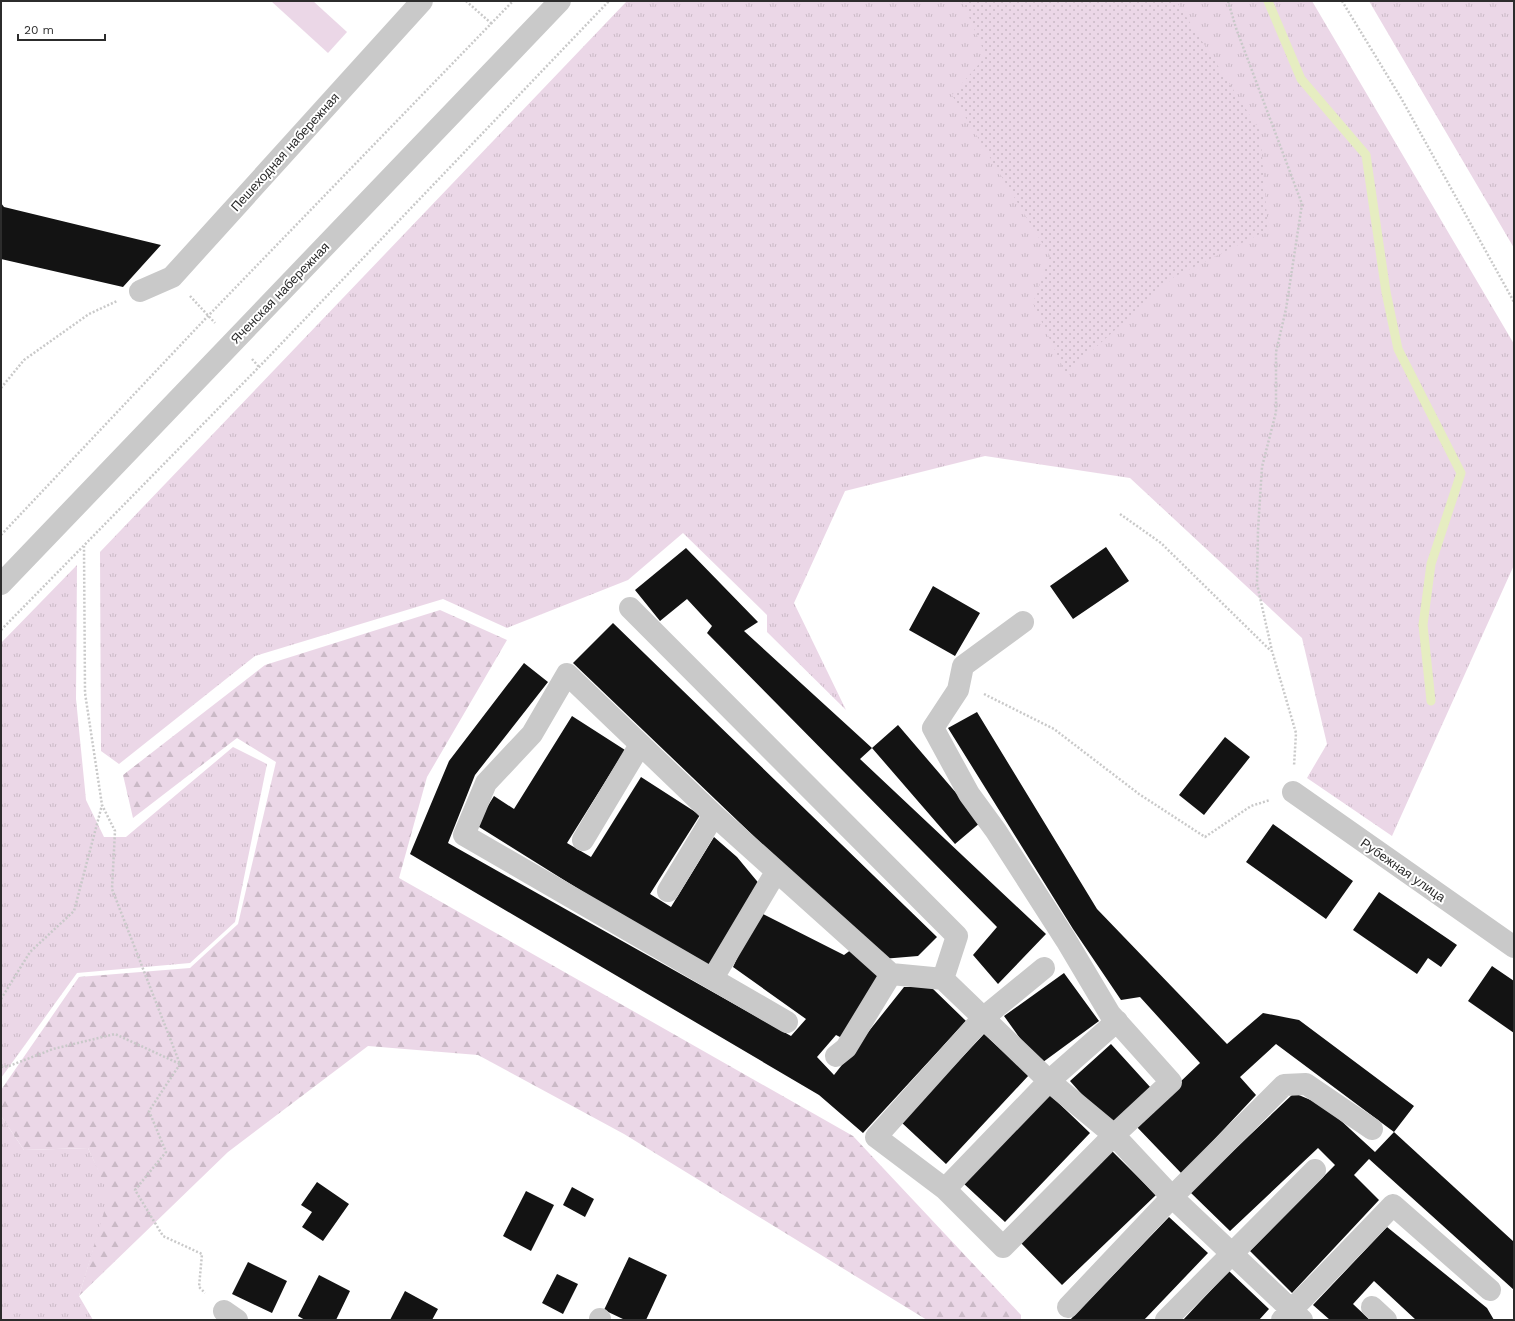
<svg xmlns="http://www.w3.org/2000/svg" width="1515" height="1321" font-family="'Work Sans',sans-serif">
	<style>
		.grass { fill: url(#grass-tufts) }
		.forest { fill: url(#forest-firs) }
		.park { fill: url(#park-dots) }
		.pitch { fill: #ebd7e7 }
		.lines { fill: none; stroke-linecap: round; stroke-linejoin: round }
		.stream { stroke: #e6edc1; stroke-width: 9 }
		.building { fill: #131313 }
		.path { stroke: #c9c9c9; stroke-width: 2.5; stroke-dasharray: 2 2; stroke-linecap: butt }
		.minor { stroke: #c9c9c9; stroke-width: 22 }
		.labels { text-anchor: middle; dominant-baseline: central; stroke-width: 4; stroke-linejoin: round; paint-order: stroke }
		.street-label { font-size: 13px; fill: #2c2c2c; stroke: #fff }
	</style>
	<defs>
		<pattern id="grass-tufts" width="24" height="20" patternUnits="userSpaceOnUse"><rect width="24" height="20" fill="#ebd7e7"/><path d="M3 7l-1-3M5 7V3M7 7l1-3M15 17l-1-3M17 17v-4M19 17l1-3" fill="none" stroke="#cab9c6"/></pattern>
		<pattern id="forest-firs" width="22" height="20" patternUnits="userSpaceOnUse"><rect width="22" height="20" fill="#ebd7e7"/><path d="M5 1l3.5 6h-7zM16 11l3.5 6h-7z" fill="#cab9c6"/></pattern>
		<pattern id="park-dots" width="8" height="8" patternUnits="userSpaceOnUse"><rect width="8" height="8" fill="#ebd7e7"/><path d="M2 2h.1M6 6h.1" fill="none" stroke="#cab9c6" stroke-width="1.8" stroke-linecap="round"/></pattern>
	</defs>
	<rect width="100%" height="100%" fill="#fff"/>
	<path class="grass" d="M627,1H1312L1514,344V565L1392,836L1307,778L1327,744L1302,638L1130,478L985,456L845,491L794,603L846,710L767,632V615L683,533L628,580L507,628L443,599L255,656L119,764L101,751L100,552Z
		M1369,1H1514V248Z
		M77,565L76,699L86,800L104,837H126L233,747L267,764L235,922L190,963L77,973L1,1078V643Z
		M1,1116L24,1150L88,1148L110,1195L79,1296L93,1320H1Z"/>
	<path class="forest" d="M440,610L507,640L427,777L399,878L853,1136L1021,1315V1320H927L624,1134L478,1055L368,1046L228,1152L79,1296L109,1195L88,1148L24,1150L1,1116V1090L79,977L190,968L238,924L276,762L237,738L133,818L123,775L265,665Z"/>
	<path class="park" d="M962,1H1176L1260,131L1268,230L1174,277L1066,374L1033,303L1050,256L952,95L986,56Z"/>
	<path class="pitch" d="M271,1H313L347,32L328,53Z"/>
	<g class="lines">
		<path class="stream" d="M1268,1L1301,79L1366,155L1386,292L1398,349L1461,473L1431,564L1423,625L1431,701"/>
	</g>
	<path class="building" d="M1,203L4,207L161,245L123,287L1,259Z
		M1106,547L1129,581L1073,619L1050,586Z
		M686,548L758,622L744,631L872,748L860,759L1046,934L998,984L973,955L997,927L707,633L712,626L687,599L660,621L635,590Z
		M933,586L980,613L955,656L909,630Z
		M613,623L937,937L918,956L882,959L573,663Z
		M524,663L548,682L475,775L448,843L791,1036L806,1019L733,967L759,912L844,955L852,949L879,975L842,1038L836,1035L817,1057L834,1075L904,987H931L966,1021L863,1133L819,1095L410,854L449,761Z
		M977,712L1097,909L1227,1044L1263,1013L1299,1020L1414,1106L1394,1132L1276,1044L1240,1077L1256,1095L1182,1174L1135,1125L1200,1063L1140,997L1121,1000L1073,929L948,728Z
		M572,716L625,750L567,843L591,857L641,777L700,815L650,894L671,907L714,837L737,857L761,886L708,970L476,825L494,796L514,809Z
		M898,725L981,822L955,844L872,748Z
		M1225,737L1250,757L1204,815L1179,795Z
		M1273,824L1353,881L1326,919L1246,862Z
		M1379,892L1457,945L1441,967L1428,958L1417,974L1353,930Z
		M1492,966L1514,981V1033L1468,1001Z
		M1064,973L1099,1021L1039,1065L1004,1016Z
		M984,1034L1029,1075L946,1164L901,1122Z
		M1111,1044L1151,1088L1110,1126L1070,1081Z
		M1047,1092L1090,1133L1005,1222L962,1182Z
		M1294,1093L1325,1106L1375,1152L1394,1132L1514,1242V1290L1369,1159L1354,1175L1379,1200L1292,1293L1250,1251L1335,1165L1318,1148L1230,1231L1190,1192Z
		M1112,1151L1156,1195L1062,1285L1019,1241Z
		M317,1182L349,1204L323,1241L302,1227L312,1212L301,1205Z
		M572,1187L594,1199L585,1217L563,1205Z
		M526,1191L554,1205L531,1251L503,1236Z
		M1169,1217L1208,1253L1144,1320H1070Z
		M1387,1227L1487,1308L1494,1320H1416L1374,1281L1353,1304L1370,1320H1330L1313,1305Z
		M629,1257L667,1275L646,1320H625L604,1310Z
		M248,1262L287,1281L272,1313L232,1294Z
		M1229,1271L1269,1309L1259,1320H1183Z
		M557,1274L578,1284L563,1314L542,1303Z
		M319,1275L350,1291L336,1320H305L298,1316Z
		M405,1291L438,1309L432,1320H390Z"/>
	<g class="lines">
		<path class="path" d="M466,1L492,24
			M1228,1L1236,28L1302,204L1286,309L1276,352V412L1262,467L1258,530L1257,584L1272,651L1296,733L1294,766
			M1342,1L1401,98L1514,302
			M190,296L215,323
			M252,359L259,367
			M1,388L24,360L89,314L117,301
			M1120,514L1161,543L1271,651
			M1,535L208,316L513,1
			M1,630L259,367L609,1
			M984,694L1054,729L1139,794L1205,837L1251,806L1270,800
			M1,999L30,952L74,911L102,805
			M180,1064L149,1111L166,1152L135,1190L163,1236L202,1254L199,1287L205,1293
			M1,1067L9,1066L53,1049L115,1034L180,1064L112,889L115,831L102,805L85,693L84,546"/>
		<path class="minor" d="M140,291L172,277L422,1
			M1,584L560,1
			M630,608L957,936L943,979L1049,1081L1114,1135L1172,1197L1302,1320
			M1293,792L1514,947
			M583,840L640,745
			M668,891L714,815
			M1044,968L983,1018L876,1137L945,1189L1049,1081L1117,1021
			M713,978L776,872
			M787,1022L464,835L486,783L532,734L567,674L714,815L891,974L943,979
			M836,1056L846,1048L891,974
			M945,1189L1003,1247L1114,1135L1171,1082L1110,1014L1066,940L996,831L969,794L933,728L958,690L963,666L1023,622
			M1068,1307L1172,1197L1284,1085L1306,1084L1372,1129
			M1372,1307L1386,1320
			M224,1311L237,1320
			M600,1320V1319
			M1166,1320L1315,1170
			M1282,1320L1393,1205L1490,1290"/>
	</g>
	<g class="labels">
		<g class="street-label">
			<text transform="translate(285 152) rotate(-48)">Пешеходная набережная</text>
			<text transform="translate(280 293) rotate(-46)">Яченская набережная</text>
			<text transform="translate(1403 870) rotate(35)">Рубежная улица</text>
		</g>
	</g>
	<rect width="1515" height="1321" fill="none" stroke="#2c2c2c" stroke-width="4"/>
	<path d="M18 34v6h87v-6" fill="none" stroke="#2c2c2c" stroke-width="2"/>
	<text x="24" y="34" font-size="12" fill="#2c2c2c" stroke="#ffffff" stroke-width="3" paint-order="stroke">20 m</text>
</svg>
